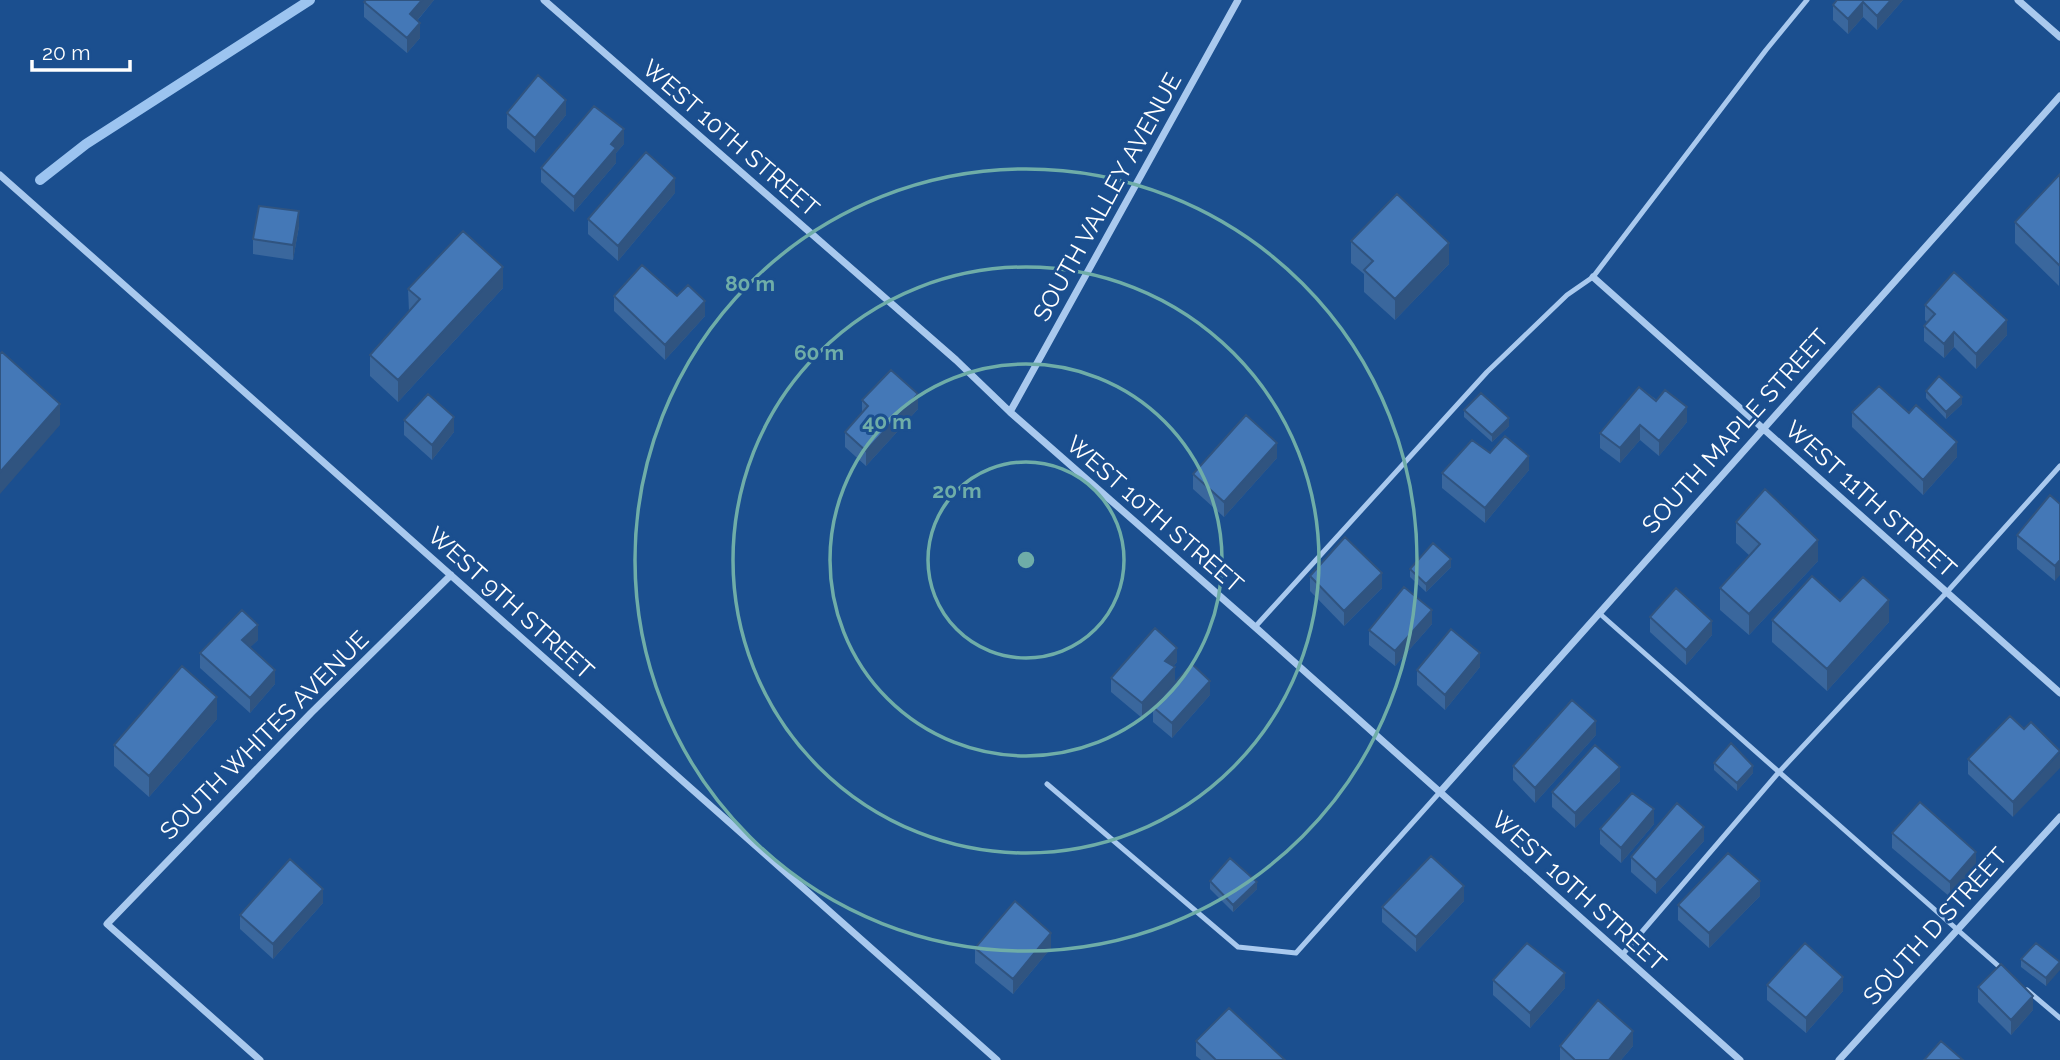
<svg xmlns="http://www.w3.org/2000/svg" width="2060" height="1060" font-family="Raleway,sans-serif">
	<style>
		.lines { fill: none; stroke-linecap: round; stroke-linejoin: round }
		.stream { stroke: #9cc4f0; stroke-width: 10 }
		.lane { stroke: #a9c9ee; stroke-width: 5 }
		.street { stroke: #a9c9ee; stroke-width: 7 }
		.wall { fill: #3a679d }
		.shaded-wall { fill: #305480 }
		.building { fill: #4478b7; stroke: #305480; stroke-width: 2 }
		.ring { fill: none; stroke: #6fada8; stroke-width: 3.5 }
		.labels { text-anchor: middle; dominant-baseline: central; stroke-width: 6; stroke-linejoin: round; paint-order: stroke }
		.street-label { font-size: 24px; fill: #fff; stroke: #1b4f8f }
		.centre { fill: #6fada8; stroke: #1b4f8f; stroke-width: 3.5 }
		.ring-label { font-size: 21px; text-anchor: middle; font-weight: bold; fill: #6fada8; stroke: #1b4f8f; stroke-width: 6; stroke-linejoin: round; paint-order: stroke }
	</style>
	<rect width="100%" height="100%" fill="#1b4f8f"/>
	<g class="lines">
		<path class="stream" d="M40,180L86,144L310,0"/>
		<path class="lane" d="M1599,613L2003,970
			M1255,627L1487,372L1567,295L1593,277L1766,50L1807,0
			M1047,784L1238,947L1296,953L1440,792
			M1622,955L1779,772L1947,592L2060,466
			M2027,990L2060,1018"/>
		<path class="street" d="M544,0L956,360L1010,412L1255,627L1740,1060
			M2018,0L2060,37
			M0,175L997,1060
			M1593,277L2060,693
			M1010,412L1238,0
			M1440,792L2060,96
			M260,1060L107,924L311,713L451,575
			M1839,1060L2060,817"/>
	</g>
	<path class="wall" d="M434,0L417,21L420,38L407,53L364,17V2Z
		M1903,0L1877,30L1863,17L1848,34L1833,20V5Z
		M507,113L566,115L535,153L507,128Z
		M624,144L616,153V163L574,212L541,182V168Z
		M2060,174L2059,286L2015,243V222Z
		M675,193L618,261L588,234V219Z
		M299,226L293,260L253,254V239Z
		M1351,241L1449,264L1395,320L1364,292V274L1351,263Z
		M503,288L398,402L370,376V355L409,311L408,289Z
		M614,296L705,316L665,360L614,311Z
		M1925,305L2007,335L1976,369L1954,347L1944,358L1924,341V326L1927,322L1925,320Z
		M1639,387L1687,422L1659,456L1640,440L1620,463L1600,448V433Z
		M1926,391L1962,404L1946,419L1926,398Z
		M862,400L918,409L866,466L845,447V432L862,413Z
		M1464,410L1509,426L1492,442L1464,417Z
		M1852,412L1957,457L1923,495L1852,427Z
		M404,420L454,432L432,460L404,435Z
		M1490,453L1529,470L1485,523L1442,488V473Z
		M1277,458L1224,517L1193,489V474Z
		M2060,504L2055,581L2017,549V535Z
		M1736,522L1818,561L1749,635L1720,610V588L1750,556L1736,543Z
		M1451,567L1426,592L1410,577V569Z
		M1310,576L1382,588L1344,626L1310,591Z
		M1840,601L1889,622L1827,691L1772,642V620Z
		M1650,617L1712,635L1686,665L1650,632Z
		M1432,624L1395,666L1369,645V630Z
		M258,640L250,647L275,684L250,713L200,668V653Z
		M1177,662L1173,666L1175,682L1142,718L1111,692V678Z
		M1480,667L1445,710L1417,685V670Z
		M1210,695L1172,738L1153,722V707Z
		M217,719L149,797L114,766V745Z
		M2024,729L2013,817L1968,774V759Z
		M1596,735L1535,803L1513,780V766Z
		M1714,763L1753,773L1737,791L1714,770Z
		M1620,781L1575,828L1552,807V792Z
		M1654,824L1621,863L1600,844V829Z
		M1892,833L1976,867L1950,897L1892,848Z
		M1704,841L1656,894L1631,872V857Z
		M1210,881L1257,889L1233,912L1210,889Z
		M1760,896L1709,948L1678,920V905Z
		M1464,901L1416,952L1382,922V907Z
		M323,903L273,959L240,929V915Z
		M975,948H1051L1013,994L975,963Z
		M2021,959L2060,962L2046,986L2021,967Z
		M1493,980L1565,988L1530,1028L1493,995Z
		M1767,985L1843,991L1806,1033L1767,1000Z
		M1978,987L2033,1010L2011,1035L1978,1002Z
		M1196,1041L1285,1060H1201L1196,1056Z
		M1560,1046H1633L1621,1060H1560Z"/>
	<path class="shaded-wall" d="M422,0H434L410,29V14Z
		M1891,0H1903L1877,30V16Z
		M1863,2V17L1848,34V19Z
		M420,23V38L407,53V38Z
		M566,100V115L535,153V138Z
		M624,129V144L616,153V163L574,212V197L611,144Z
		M675,178V193L618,261V246Z
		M299,211V226L293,260V245Z
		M1449,243V264L1395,320V299Z
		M503,267V288L398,402V380Z
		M705,301V316L665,360V345Z
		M2007,320V335L1976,369V354Z
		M1954,332V347L1944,358V344Z
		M918,394V409L866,466V451Z
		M1962,397V404L1946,419V412Z
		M60,404V425L0,494V472Z
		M1687,407V422L1659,456V441Z
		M454,417V432L432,460V445Z
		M1509,418V426L1492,442V435Z
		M1640,425V440L1620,463V448Z
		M1957,442V457L1923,495V480Z
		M1277,443V458L1224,517V502Z
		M1529,456V470L1485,523V508Z
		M1818,540V561L1749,635V614Z
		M1451,559V567L1426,592V584Z
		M2060,560V575L2055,581V566Z
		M1382,573V588L1344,626V611Z
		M1889,600V622L1827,691V669Z
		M1432,610V624L1395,666V651Z
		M1712,621V635L1686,665V650Z
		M258,625V640L242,655V640Z
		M1177,648V662L1165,676V661Z
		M1480,653V667L1445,710V695Z
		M1175,667V682L1142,718V703Z
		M275,670V684L250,713V698Z
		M1210,681V695L1172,738V723Z
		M217,697V719L149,797V776Z
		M1596,721V735L1535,803V788Z
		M2060,753V768L2013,817V802Z
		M1753,766V773L1737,791V783Z
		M1620,767V781L1575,828V813Z
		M1654,809V824L1621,863V848Z
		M1704,827V841L1656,894V880Z
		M1976,852V867L1950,897V882Z
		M1760,881V896L1709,948V933Z
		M1257,882V889L1233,912V905Z
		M1464,886V901L1416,952V937Z
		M323,889V903L273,959V944Z
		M1051,933V948L1013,994V979Z
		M2060,962V970L2046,986V978Z
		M1565,973V988L1530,1028V1013Z
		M1843,977V991L1806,1033V1018Z
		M2033,996V1010L2011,1035V1020Z
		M1633,1031V1046L1621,1060H1609Z"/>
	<path class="building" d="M366,0H422L410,14L420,23L407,38L364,2Z
		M1837,0H1891L1877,16L1863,2L1848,19L1833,5Z
		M538,75L566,100L535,138L507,113Z
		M594,106L624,129L611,144L616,148L574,197L541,168Z
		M646,152L675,178L618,246L588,219Z
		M2060,174V264L2059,265L2015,222Z
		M1397,194L1449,243L1395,299L1364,270L1373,261L1351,241Z
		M259,206L299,211L293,245L253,239Z
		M463,231L503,267L398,380L370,355L420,299L408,289Z
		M642,265L677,296L688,285L705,301L665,345L614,296Z
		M1954,272L2007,320L1976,354L1954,332L1944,344L1924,326L1935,314L1925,305Z
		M2,352L60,404L0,472V354Z
		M891,370L918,394L866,451L845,432L868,406L862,400Z
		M1939,376L1962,397L1946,412L1926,391Z
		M1879,386L1909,413L1916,405L1957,442L1923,480L1852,412Z
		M1639,387L1656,401L1665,390L1687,407L1659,441L1640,425L1620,448L1600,433Z
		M1481,393L1509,418L1492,435L1464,410Z
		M428,394L454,417L432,445L404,420Z
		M1246,415L1277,443L1224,502L1193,474Z
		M1505,436L1529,456L1485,508L1442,473L1472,440L1490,453Z
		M1765,489L1818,540L1749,614L1720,588L1760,544L1736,522Z
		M2050,495L2060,504V560L2055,566L2017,535Z
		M1345,537L1382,573L1344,611L1310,576Z
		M1433,543L1451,559L1426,584L1410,569Z
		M1812,576L1840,601L1863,577L1889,600L1827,669L1772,620Z
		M1404,587L1432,610L1395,651L1369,630Z
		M1676,588L1712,621L1686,650L1650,617Z
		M242,610L258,625L242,640L275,670L250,698L200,653Z
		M1155,628L1177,648L1165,661L1175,667L1142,703L1111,678Z
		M1451,629L1480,653L1445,695L1417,670Z
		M1192,664L1210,681L1172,723L1153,707Z
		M182,666L217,697L149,776L114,745Z
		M1572,700L1596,721L1535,788L1513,766Z
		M2010,716L2024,729L2031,722L2060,751L2013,802L1968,759Z
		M1731,743L1753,766L1737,783L1714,763Z
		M1595,745L1620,767L1575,813L1552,792Z
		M1632,793L1654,809L1621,848L1600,829Z
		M1920,802L1976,852L1950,882L1892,833Z
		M1677,803L1704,827L1656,880L1631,857Z
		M1728,853L1760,881L1709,933L1678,905Z
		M1431,856L1464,886L1416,937L1382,907Z
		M1230,858L1257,882L1233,905L1210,881Z
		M290,859L323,889L273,944L240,915Z
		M1015,901L1051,933L1013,979L975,948Z
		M1527,943L1565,973L1530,1013L1493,980Z
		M1805,943L1843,977L1806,1018L1767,985Z
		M2036,943L2060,962L2046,978L2021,959Z
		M2001,964L2033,996L2011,1020L1978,987Z
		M1598,1000L1633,1031L1609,1060H1575L1560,1046Z
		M1229,1008L1285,1060H1216L1196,1041Z
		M1941,1041L1963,1060H1924Z"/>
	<g class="ring">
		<circle cx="1026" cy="560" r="98"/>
		<circle cx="1026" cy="560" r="196"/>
		<circle cx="1026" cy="560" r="293"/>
		<circle cx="1026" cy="560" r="391"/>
	</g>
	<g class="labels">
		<g class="street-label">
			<text transform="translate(731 138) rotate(41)">WEST 10TH STREET</text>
			<text transform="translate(1107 197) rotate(-61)">SOUTH VALLEY AVENUE</text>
			<text transform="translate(1735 431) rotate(-48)">SOUTH MAPLE STREET</text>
			<text transform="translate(1871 499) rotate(42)">WEST 11TH STREET</text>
			<text transform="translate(1155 514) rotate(41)">WEST 10TH STREET</text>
			<text transform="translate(511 603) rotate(42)">WEST 9TH STREET</text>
			<text transform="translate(264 735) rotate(-45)">SOUTH WHITES AVENUE</text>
			<text transform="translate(1579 891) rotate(42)">WEST 10TH STREET</text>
			<text transform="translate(1935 926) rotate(-48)">SOUTH D STREET</text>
		</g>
	</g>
	<circle cx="1026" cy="560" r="10" class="centre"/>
	<g class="ring-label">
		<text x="750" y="291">80 m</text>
		<text x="819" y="360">60 m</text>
		<text x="887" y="429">40 m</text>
		<text x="957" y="498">20 m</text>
	</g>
	<path d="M32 60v10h98v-10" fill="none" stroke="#ffffff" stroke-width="3.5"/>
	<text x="42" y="60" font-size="21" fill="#ffffff" stroke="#1b4f8f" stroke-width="5" paint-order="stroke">20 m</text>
</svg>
